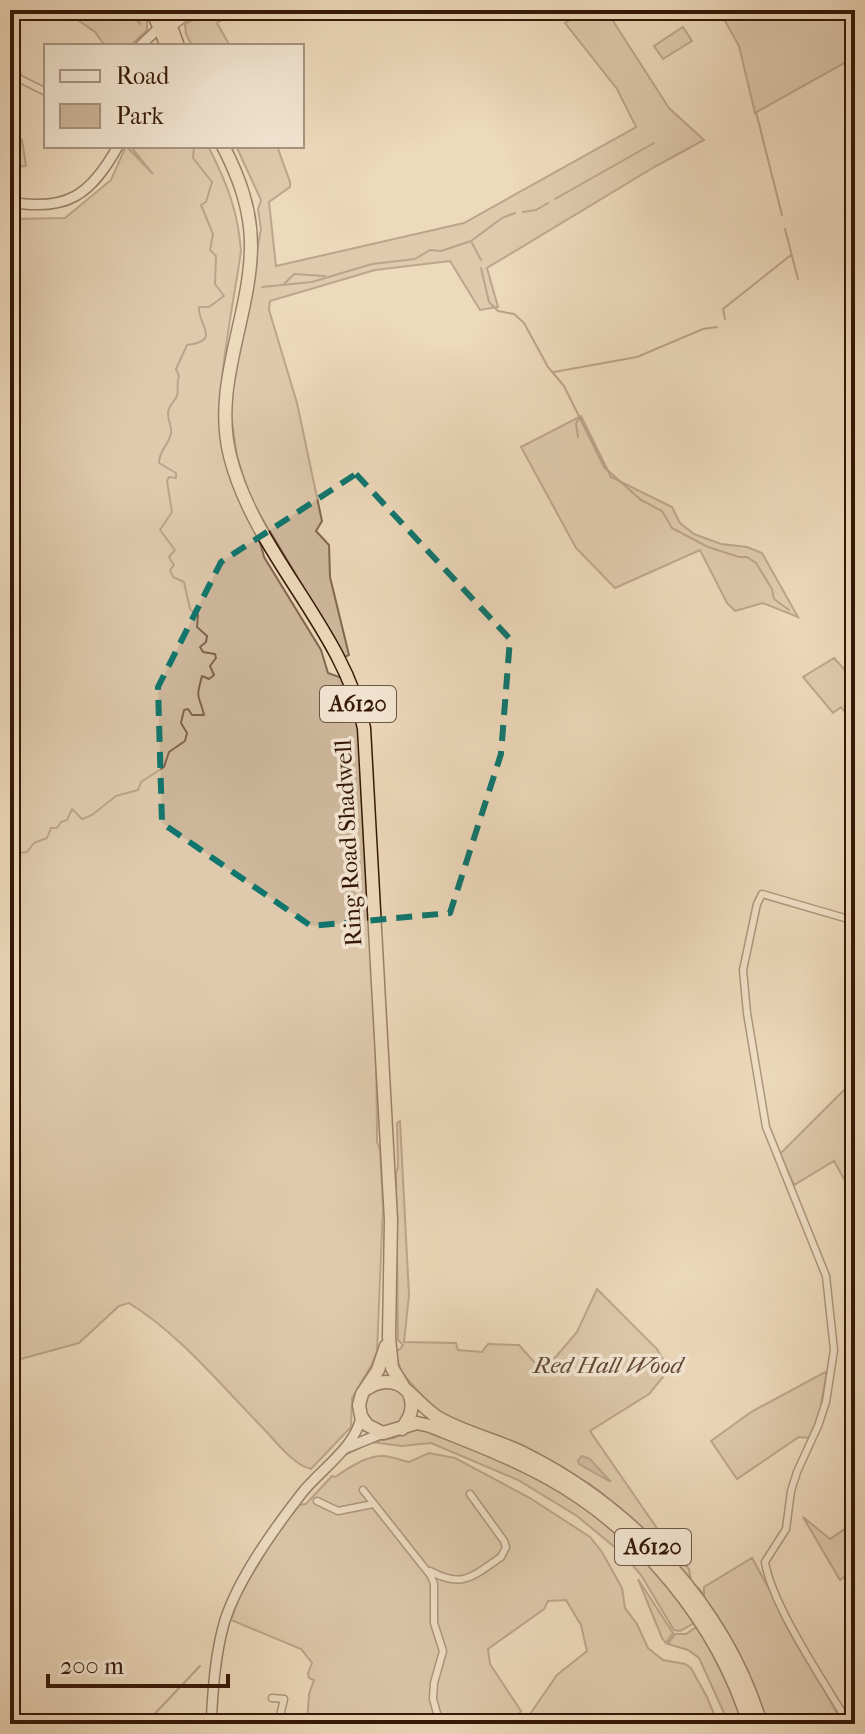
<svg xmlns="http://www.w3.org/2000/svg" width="865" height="1734" font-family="'IM FELL French Canon',serif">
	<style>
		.green { fill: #ceb89c; stroke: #826851; stroke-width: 2 }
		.water { fill: #ae977d; stroke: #7e644d; stroke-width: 2 }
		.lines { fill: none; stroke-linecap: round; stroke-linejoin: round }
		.stream { stroke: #7e644d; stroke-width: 2 }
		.street-casing { stroke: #634833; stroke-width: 9 }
		.secondary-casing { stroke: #351806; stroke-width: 12 }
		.highway-casing { stroke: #351806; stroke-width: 15 }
		.street { stroke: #f3e6d3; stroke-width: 6 }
		.secondary { stroke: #f3e6d3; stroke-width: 9 }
		.highway { stroke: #edd9bb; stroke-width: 12 }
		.marked { fill: none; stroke: #0f766e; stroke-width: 6; stroke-dasharray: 16 10; stroke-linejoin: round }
		.labels { text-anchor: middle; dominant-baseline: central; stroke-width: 7; stroke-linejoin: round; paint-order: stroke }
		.shield { fill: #f3e6d3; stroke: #6e5644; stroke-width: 2 }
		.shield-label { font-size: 22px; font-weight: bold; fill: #351806 }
		.street-label { font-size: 24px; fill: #351806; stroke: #f3e6d3 }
		.park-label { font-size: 24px; font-style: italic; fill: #634833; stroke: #f3e6d3 }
	</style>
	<rect width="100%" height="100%" fill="#edd9bb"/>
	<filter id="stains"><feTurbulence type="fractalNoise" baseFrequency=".0025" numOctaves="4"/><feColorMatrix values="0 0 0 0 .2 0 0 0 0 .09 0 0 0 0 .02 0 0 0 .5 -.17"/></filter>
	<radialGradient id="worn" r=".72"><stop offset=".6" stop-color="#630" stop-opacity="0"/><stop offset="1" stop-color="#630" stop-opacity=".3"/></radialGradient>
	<path class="green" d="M72,10H147V30L130,46H105L95,32L72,16Z
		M206,10H238L217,23L230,46H192L186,34L185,25Z
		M586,10H606L669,108L704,140L656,166L487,268L498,307L480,310L450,261L375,270L270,301L269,310L297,403L322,521L316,531L329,545L330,577L349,655L345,657L250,498L237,456L230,409L236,361L261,229L258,209L261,200L236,146H277L290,182V187L269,202L276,266L464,223L636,127L617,89L565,23Z
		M719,10H772L782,13L796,10H855V57L755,113L739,46Z
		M683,27L692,41L663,59L654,46Z
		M10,137L22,140L26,166L12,168Z
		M126,146L153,174L130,146H208C226,181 238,210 241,251C232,317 210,401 227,466C235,498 257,525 264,557L321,650L328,673L342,678C368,728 363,792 366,847C371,945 377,1044 377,1142L380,1149L383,1208L377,1351L372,1364L352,1398L351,1427L311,1469C293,1465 274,1439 260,1425C219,1383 179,1334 129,1303L119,1306L79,1343L10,1362V219L65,218L111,180Z
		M581,416L611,477L672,507L680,523L694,534L721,544L747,547L762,553L798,617L763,603L735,611L727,603L700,550L615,588L576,548L521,447Z
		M834,658L855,681V724L841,707L833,713L803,677Z
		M849,1085L855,1092V1199L834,1161L794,1185L780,1154Z
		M400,1121L409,1295L404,1342L456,1343L458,1350L482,1352L488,1344L519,1345L543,1372L577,1332L597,1289L657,1349L664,1361L663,1377L649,1394L590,1431L663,1537L689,1569L691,1581L704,1594V1587L752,1558L843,1724H765L762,1717L603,1494L588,1483H583L435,1410L402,1373L394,1350H399L403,1345L398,1340L396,1173L398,1167L397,1123Z
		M827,1371L819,1416L809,1438L799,1437L737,1479L711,1441L751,1412Z
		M380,1384L404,1391L408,1415L389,1430L367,1420C363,1398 363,1398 380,1384Z
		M419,1427L528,1471L593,1512L655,1570L696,1622L680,1631L674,1630L641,1575L623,1554L577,1516L518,1480L431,1443L402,1446L371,1442L341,1457L365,1443L394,1438Z
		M429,1453L455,1458L530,1498L590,1537L602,1552L622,1588L625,1608L637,1624L648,1648L663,1660L685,1664L691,1668L707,1697L718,1724H520L522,1717H528L557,1675L587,1651L581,1625L566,1600L548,1601L544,1609L488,1649L490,1664L521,1711L513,1724H307L309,1694L314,1680L309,1678L308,1673L312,1663L301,1649L231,1620L238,1600L248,1581L288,1515L292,1514L299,1505L306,1504L332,1476L335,1477C350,1467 371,1452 390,1457C397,1458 402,1461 409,1462Z
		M803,1517L830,1539L855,1522V1569L840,1580Z
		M638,1579L673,1633L666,1643L662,1638Z
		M698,1626L705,1637L746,1724H729L699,1658L688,1650L668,1644L675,1634H686Z"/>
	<path class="water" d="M582,1456L590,1459L611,1482L579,1464L578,1460Z"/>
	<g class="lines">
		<path class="stream" d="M130,10L140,24
			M756,112L782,215
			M555,199L654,143
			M523,212L536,210L548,203
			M785,229L798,279
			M472,243L481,260
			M481,268L489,302L498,311L514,314L524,323L548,367L564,386L604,467L641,500L662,511L672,528L708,547L739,557H747L756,563L772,589L774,599L789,610
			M283,285L294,274L325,276
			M262,287L312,282L372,264L415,259L430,250L441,251L471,241L502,218L515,213
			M725,319L723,309L791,255
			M554,372L637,357L703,329L717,327
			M578,437L576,423L579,419
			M10,880L12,869L19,864L20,853L27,852L34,843L47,838L51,828H57L61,822L67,820L72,809L82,819L92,815L116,796L138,790L141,782L164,767L169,752L185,741L187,733L181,723L184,710L188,709L192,715H204C199,693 195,702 202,676L209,679L214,675L210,666L216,658L215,654L203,652L200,647L206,642L207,636L197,627L198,615L190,609L184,582L173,577L170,570L174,565L169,557L175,550L160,530L172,512L167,481L169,477L176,478V473L159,463C159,450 169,445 171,433C172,426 168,421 168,414C168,405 174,403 177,396C179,389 176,384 179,376L176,369L187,345C222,341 198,326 199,307H209L224,296L215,284L216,256L210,250L213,234L201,205L206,202L212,182L193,158L194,146
			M145,1724L200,1666"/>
		<defs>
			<path id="street" d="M12,10L17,76
				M168,20L189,10
				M173,27L195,10
				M10,74L46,92
				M363,1490L431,1576L434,1584V1623L443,1651L434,1683L433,1699L440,1724
				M317,1501L338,1511L373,1504
				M430,1571C463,1589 473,1576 501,1557L506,1547L504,1541L470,1494
				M272,1698L284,1699
				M278,1724L284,1699
				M849,1724C825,1683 772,1606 765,1562L786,1529L791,1491L797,1472L818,1426L826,1402L834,1350L826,1276L766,1127L747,1013L743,970L757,904L762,894L855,921"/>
			<path id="secondary" d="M140,46L164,23
				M10,202C67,212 91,195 118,146
				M346,1448L383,1433
				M211,1724C213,1689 215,1654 225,1620C239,1577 274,1529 302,1493C320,1470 357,1446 361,1416"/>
			<path id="highway" d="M152,10L167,46
				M165,10L178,46
				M223,146C239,177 251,209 251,245C251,316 212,384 230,456C255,555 344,629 364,728L391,1220L389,1337L392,1368L403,1386
				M386,1346L378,1370L362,1394L359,1405L361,1416L367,1425L383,1433L417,1423L430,1426C470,1442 510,1457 548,1478C640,1529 718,1623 749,1724
				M368,1388C387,1375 416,1384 411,1411C410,1418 405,1423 402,1429
				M405,1389C416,1398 425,1409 437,1417C465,1434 499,1440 527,1455C634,1509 726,1608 761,1724"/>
		</defs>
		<use href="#street" class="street-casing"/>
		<use href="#secondary" class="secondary-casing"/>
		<use href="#highway" class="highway-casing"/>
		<use href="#street" class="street"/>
		<use href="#secondary" class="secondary"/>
		<use href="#highway" class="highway"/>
	</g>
	<path d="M0 0H865V1734H0ZM356,474L510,639L501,754L450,913L311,926L162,823L158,687L221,562Z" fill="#edd9bb" fill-opacity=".55" fill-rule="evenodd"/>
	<path class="marked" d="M356,474L510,639L501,754L450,913L311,926L162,823L158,687L221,562Z"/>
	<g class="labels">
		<g class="shield">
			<rect x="320" y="686" width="76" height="36" rx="6"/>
			<rect x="615" y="1529" width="76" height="36" rx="6"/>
		</g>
		<g class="shield-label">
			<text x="358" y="704">A6120</text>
			<text x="653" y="1547">A6120</text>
		</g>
		<g class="street-label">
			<text transform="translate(348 843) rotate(-93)">Ring Road Shadwell</text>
		</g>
		<g class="park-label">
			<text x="608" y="1365">Red Hall Wood</text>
		</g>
	</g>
	<rect width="865" height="1734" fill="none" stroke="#edd9bb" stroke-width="40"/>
	<rect x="12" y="12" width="841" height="1710" fill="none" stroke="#351806" stroke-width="4"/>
	<rect x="20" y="20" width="825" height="1694" fill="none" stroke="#351806" stroke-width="2"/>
	<rect x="44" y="44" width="260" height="104" fill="#f3e6d3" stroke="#a79481" stroke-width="2"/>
	<rect x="60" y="70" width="40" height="12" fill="#f3e6d3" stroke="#a79481" stroke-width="2"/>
	<text x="116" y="84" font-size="24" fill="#351806">Road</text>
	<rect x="60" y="104" width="40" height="24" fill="#ceb89c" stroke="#a79481" stroke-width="2"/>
	<text x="116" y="124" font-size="24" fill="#351806">Park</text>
	<path d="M48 1674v12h180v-12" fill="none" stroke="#351806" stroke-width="4"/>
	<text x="60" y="1674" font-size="24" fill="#351806" stroke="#f3e6d3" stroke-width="6" paint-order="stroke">200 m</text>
	<rect width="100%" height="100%" filter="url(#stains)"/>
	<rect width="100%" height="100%" fill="url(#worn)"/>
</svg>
